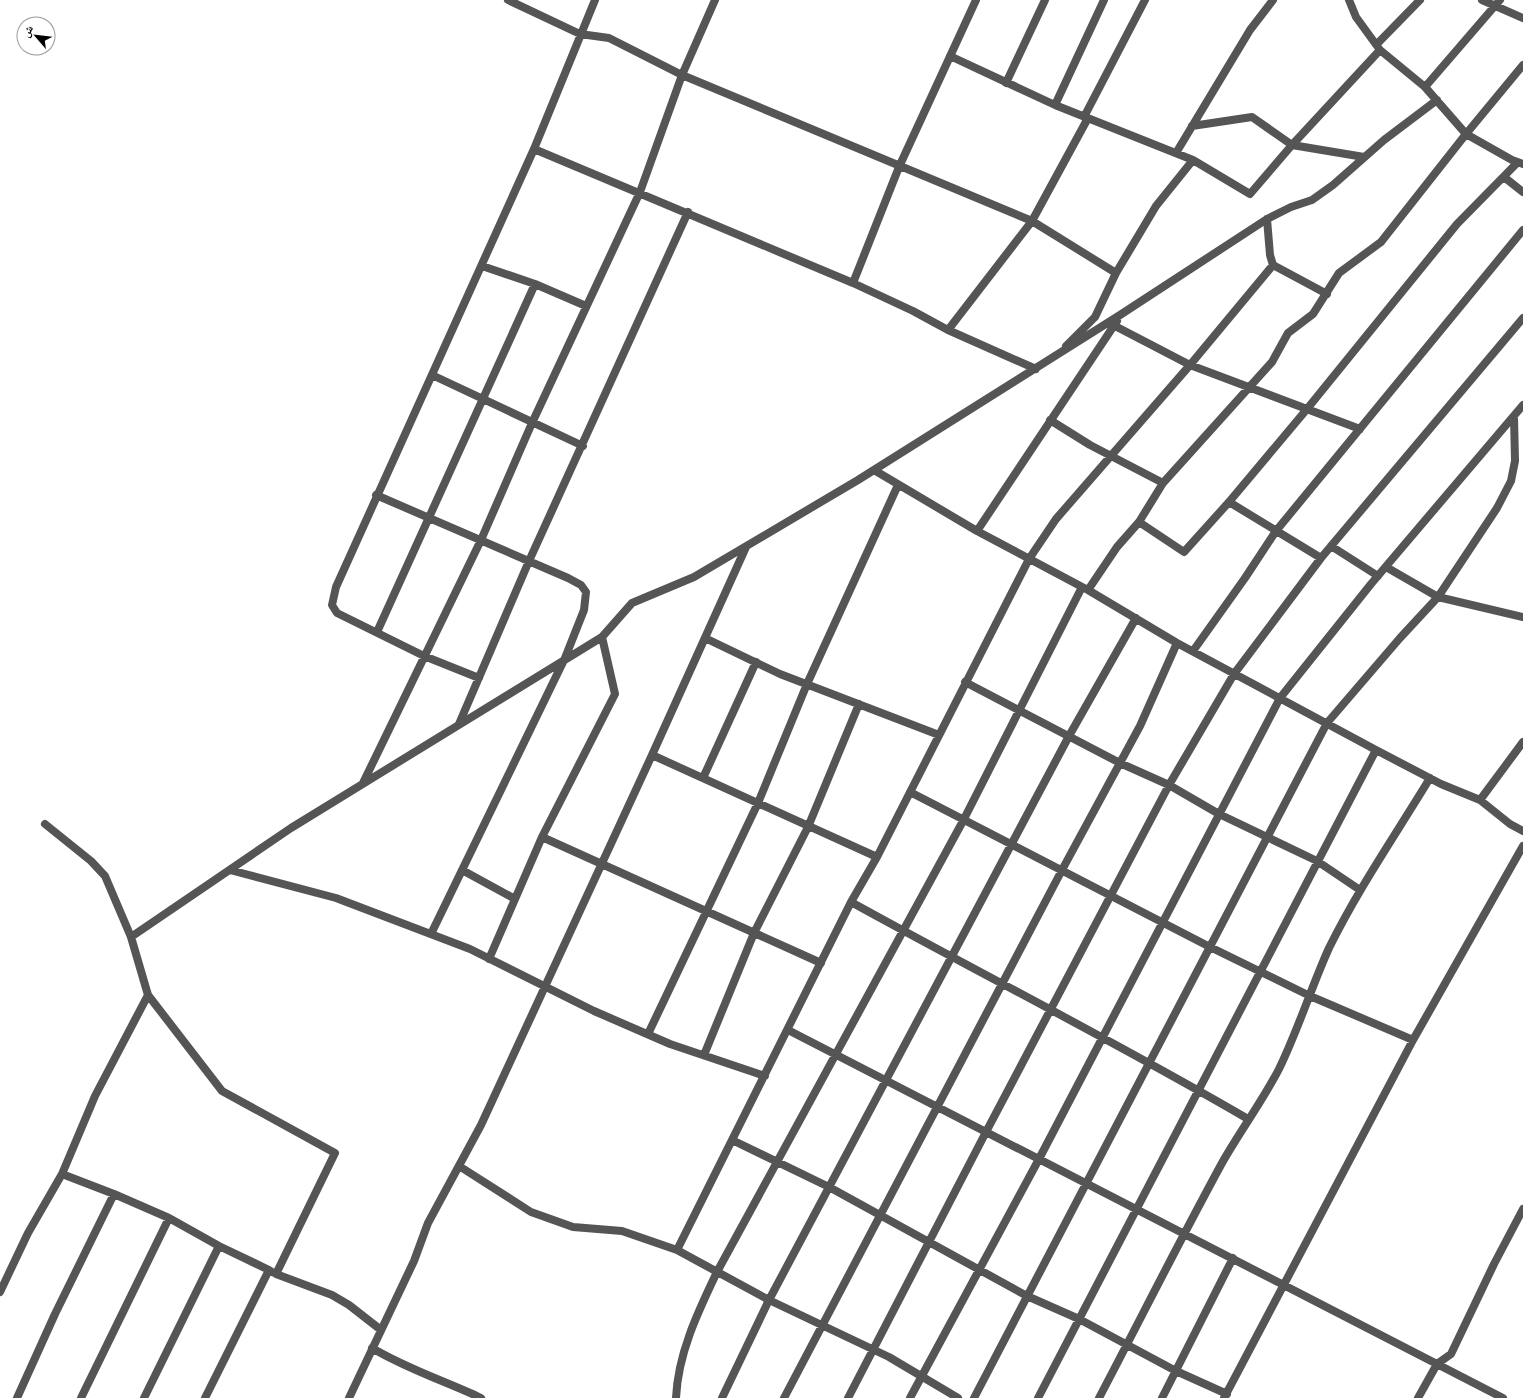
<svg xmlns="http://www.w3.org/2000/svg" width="1523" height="1398" font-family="'Sofia Sans Condensed','Noto Naskh Arabic',sans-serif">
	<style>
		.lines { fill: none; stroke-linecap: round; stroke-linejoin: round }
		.minor { stroke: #555; stroke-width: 8 }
	</style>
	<rect width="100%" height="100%" fill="#fff"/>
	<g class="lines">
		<path class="minor" d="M508,0L580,34L609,38L682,75L1032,221L1116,273
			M1349,0L1356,17L1380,50L1425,87L1466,134L1381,242L1339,273L1313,314L1288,333L1272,362L1163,483L1139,522L1117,547L1088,590L1177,643L1376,750L1441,784L1480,800L1510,824L1523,831
			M1482,0L1523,18
			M1377,44L1420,0
			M950,56L1055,105L1193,160L1250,194L1292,145L1364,157
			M1523,65L1466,134L1512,160L1523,164
			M1006,83L1045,0
			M1425,87L1500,0
			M1055,105L1104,0
			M1084,117L1145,0
			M1192,126L1252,117L1292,145L1380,50
			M534,149L853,283L913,311L948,330L1036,369
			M1176,153L1250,30L1273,0
			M1504,177L1523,192
			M1267,219L1270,255L1273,265L1327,294
			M482,266L535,284L586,306
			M853,283L899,167L976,0
			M1115,326L1190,365L1360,429
			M948,330L1032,221L1088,118
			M1066,346L1095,317L1116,273L1156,206L1193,160
			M432,375L583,446
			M1050,420L1090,445L1163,483
			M874,470L977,531L1086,589
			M376,495L568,578L581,585L586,592L584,610L565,658L431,934
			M1229,502L1321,558
			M1139,522L1184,552L1229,502L1307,409L1457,224L1517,163
			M977,531L1117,321
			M1331,546L1378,576
			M1386,567L1438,597L1523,617
			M377,632L535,284
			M705,638L780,674L939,735
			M1193,651L1245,578L1276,531L1523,230
			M479,678L424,656L337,613L332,605L336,587L534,149L595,0
			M965,682L1120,763L1169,785L1219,814L1317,861L1360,890
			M459,724L529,561L688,212
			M652,755L877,857
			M703,778L756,662
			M363,783L481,540L532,423L640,192L682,75L715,0
			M910,792L1210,947L1310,996L1413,1040
			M1480,800L1523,742
			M45,824L91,861L105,876L131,937L148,995L222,1091L335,1153L276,1274L332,1295L349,1305L381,1330
			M542,837L821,963
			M230,870L336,898L470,949L594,1011L670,1044L765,1076
			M462,870L515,899
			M851,902C983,975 1118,1043 1248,1119
			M131,937L291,828L602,637L632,603L694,577L858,480L1120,315L1267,219L1291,207L1312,200L1333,185L1384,140L1437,100
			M489,959L542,837L615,694L602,637
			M788,1030L1503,1398
			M648,1034L758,803L807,684L898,485
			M704,1055L754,933L808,827L859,704
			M732,1140L829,1187L1027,1296L1079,1319L1176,1371L1227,1394
			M459,1166L531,1212L573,1227L622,1231L677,1250L769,1300L889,1357L958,1398
			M62,1174L114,1194L169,1218L219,1246L269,1270
			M677,1250L851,902L877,857L1029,559L1056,519L1190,365L1273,265
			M0,1292L28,1233L62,1174L95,1096L148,995
			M372,1348C407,1369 445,1381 481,1398
			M17,1398L55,1314L114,1194
			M81,1398L169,1218
			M144,1398L219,1246
			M205,1398L269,1270L272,1272
			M349,1398L414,1261L428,1223L481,1125L652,755L746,547
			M676,1398C678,1353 698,1312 717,1272L963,821L1082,587
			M722,1398L769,1300L1069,736L1136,618
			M784,1398L1062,870L1140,726L1177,643
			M848,1398L986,1132L1169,785L1234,674L1321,558L1523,318
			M910,1398L1039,1159L1280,698L1371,584L1523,405
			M974,1398L1327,723L1400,638L1438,597L1497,508L1511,481L1515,461L1514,416
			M1038,1398L1376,750
			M1099,1398C1140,1320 1180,1240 1222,1163C1240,1131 1262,1102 1279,1069C1298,1030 1311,988 1329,948C1358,889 1396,834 1430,778
			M1162,1398L1233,1258
			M1224,1398L1413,1040L1523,846
			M1418,1398L1437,1364L1451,1354L1494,1264L1523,1209"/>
	</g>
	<g transform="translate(36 36) rotate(298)"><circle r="19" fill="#ffffff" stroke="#999999"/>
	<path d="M0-3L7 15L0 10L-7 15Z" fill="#000000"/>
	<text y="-6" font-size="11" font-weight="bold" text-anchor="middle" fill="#000000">ش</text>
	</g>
</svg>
